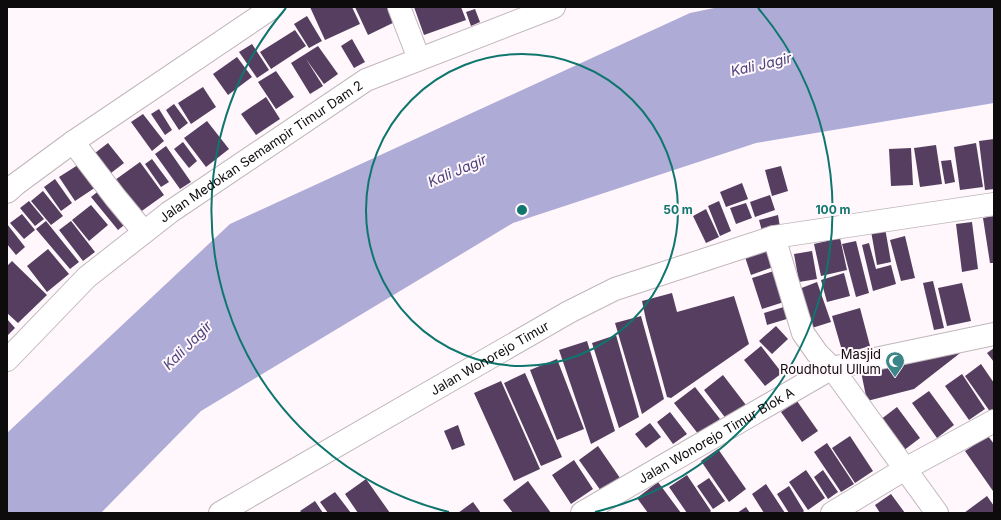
<svg xmlns="http://www.w3.org/2000/svg" width="1001" height="520" font-family="Inter,sans-serif">
	<style>
		.water { fill: #aeacd7 }
		.building { fill: #553e5f }
		.lines { fill: none; stroke-linecap: round; stroke-linejoin: round }
		.street-casing { stroke: #c0b7bc; stroke-width: 24 }
		.street { stroke: #fff; stroke-width: 22 }
		.ring { fill: none; stroke: #0f766e; stroke-width: 2 }
		.labels { text-anchor: middle; dominant-baseline: central; stroke-width: 4; stroke-linejoin: round; paint-order: stroke }
		.street-label { font-size: 13px; fill: #0e0b0d; stroke: #fff7fb }
		.poi-label { font-size: 13px; fill: #0e0b0d; stroke: #fff7fb; text-anchor: end }
		.water-label { font-size: 14px; font-style: italic; fill: #4b447c; stroke: #fff7fb }
		.centre { fill: #0f766e; stroke: #fff7fb; stroke-width: 2 }
		.ring-label { font-size: 12px; text-anchor: middle; font-weight: bold; fill: #0f766e; stroke: #fff7fb; stroke-width: 4; stroke-linejoin: round; paint-order: stroke }
	</style>
	<rect width="100%" height="100%" fill="#fff7fb"/>
	<path class="water" d="M719,7H994V103L756,143L513,223L201,411L101,513H7V433L230,224L690,13Z"/>
	<path class="building" d="M310,7H352L360,24L325,40Z
		M355,7H393L399,20L368,35Z
		M414,7H461L466,20L424,35Z
		M475,9L480,22L471,26L466,12Z
		M307,16L322,41L309,48L294,24Z
		M295,30L306,46L271,69L260,52Z
		M352,39L365,62L354,68L341,46Z
		M252,44L269,70L257,78L239,52Z
		M318,46L338,74L324,84L306,59L323,86L310,94L291,63Z
		M237,57L252,77L228,95L213,74Z
		M276,71L294,97L276,109L258,82Z
		M203,87L216,107L191,124L178,103Z
		M266,97L280,119L256,135L241,114Z
		M174,104L188,123L179,130L166,110Z
		M159,109L172,130L165,135L151,114Z
		M143,114L164,141L152,151L131,122Z
		M207,121L229,149L206,167L184,138Z
		M994,139V189L985,190L979,141Z
		M183,142L197,161L189,168L174,149Z
		M108,143L124,163L111,173L95,153Z
		M976,143L983,187L960,190L954,147Z
		M936,145L942,184L920,187L914,148Z
		M166,146L191,182L180,189L155,154Z
		M911,148L913,185L891,186L889,149Z
		M152,159L169,182L161,187L145,164Z
		M951,160L955,182L945,184L941,161Z
		M140,162L164,195L139,213L115,180Z
		M81,163L96,187L75,201L59,177Z
		M781,166L788,191L772,196L765,170Z
		M55,179L72,203L61,211L44,187Z
		M742,183L748,199L726,207L720,192Z
		M101,189L128,222L118,230L91,197Z
		M43,191L63,216L51,225L31,201Z
		M770,195L775,210L755,217L750,202Z
		M29,201L44,219L35,226L20,208Z
		M719,201L731,231L720,236L708,206Z
		M746,203L752,218L736,224L730,208Z
		M91,205L108,225L89,241L72,220Z
		M706,209L719,237L706,243L693,216Z
		M22,214L35,230L24,239L10,223Z
		M778,215L780,227L762,231L759,220Z
		M994,216V263H990L983,218Z
		M46,221L79,262L70,269L36,229Z
		M71,221L95,252L83,261L59,230Z
		M972,222L978,269L962,272L956,224Z
		M7,224L25,247L16,255L7,244Z
		M885,228L891,262L877,265L871,231Z
		M905,236L915,278L901,281L890,240Z
		M840,238L847,270L821,276L814,244Z
		M856,241L869,293L856,297L842,244Z
		M869,243L876,269L891,265L896,284L873,291L862,245Z
		M770,248L776,266L751,275L745,257Z
		M48,249L69,274L47,292L27,266Z
		M812,251L817,279L799,282L794,254Z
		M12,261L47,295L18,323L7,313V266Z
		M777,270L787,301L762,309L752,278Z
		M844,273L850,296L827,302L821,280Z
		M933,281L944,328L934,330L923,283Z
		M817,282L831,322L812,328L799,289Z
		M962,283L971,321L947,326L938,288Z
		M672,293L677,312L734,296L749,344L671,398L667,397L646,320L642,301Z
		M787,306L790,318L767,325L764,313Z
		M860,308L870,346L843,354L832,316Z
		M641,316L664,399L642,414L615,323Z
		M7,319L15,328L7,336Z
		M776,326L788,339L772,354L759,341Z
		M616,335L639,417L619,428L592,343Z
		M587,341L615,431L591,444L559,350Z
		M973,343L914,389L867,401L860,367Z
		M761,346L782,373L765,386L744,360Z
		M994,348V362L987,353Z
		M557,359L584,429L557,440L530,370Z
		M981,364L994,383V411L991,413L965,376Z
		M525,373L562,457L541,466L504,383Z
		M962,374L985,409L969,420L945,386Z
		M723,375L746,405L727,420L704,390Z
		M501,381L540,469L514,481L474,393Z
		M695,387L720,419L699,435L674,403Z
		M929,391L954,425L937,438L912,403Z
		M797,401L818,431L802,442L781,412Z
		M897,407L920,438L903,451L880,420Z
		M670,412L687,434L673,444L657,422Z
		M650,423L661,437L646,448L635,434Z
		M458,425L465,445L452,450L444,431Z
		M850,436L873,471L855,483L832,448Z
		M988,436L994,444V490L993,491L965,451Z
		M827,443L854,484L841,492L814,452Z
		M598,446L620,478L601,491L579,460Z
		M718,449L746,489L729,502L701,461Z
		M574,460L593,489L571,504L552,475Z
		M806,470L825,498L808,510L789,482Z
		M823,470L838,492L828,499L814,477Z
		M687,475L711,511L709,513H687L669,487Z
		M709,478L725,501L713,509L697,486Z
		M366,479L390,513H358L345,494Z
		M528,481L551,513H513L503,500Z
		M658,482L681,513H648L637,498Z
		M766,484L785,513H764L752,494Z
		M789,486L804,511L802,513H789L777,494Z
		M335,492L351,513H328L320,502Z
		M891,494L905,513H880L875,505Z
		M987,496L994,506V513H964Z
		M315,501L323,513H302L300,511Z
		M473,502L481,513H458Z
		M746,507L750,513H737Z"/>
	<g class="lines">
		<defs>
			<g id="street">
				<path d="M399,7L419,59"/>
				<path d="M73,142L115,197L144,232"/>
				<path d="M7,192L16,184L73,142L273,7"/>
				<path d="M774,237L803,333L817,353L832,368L937,513"/>
				<path id="s1" d="M7,360L87,277L170,212L366,80L554,7"/>
				<path id="s2" d="M220,513L569,312L615,289L774,237L994,204"/>
				<path id="s3" d="M582,513L832,368L994,334"/>
				<path d="M832,513L905,469L994,421"/>
			</g>
		</defs>
		<use href="#street" class="street-casing"/>
		<use href="#street" class="street"/>
	</g>
	<g class="ring">
		<circle cx="522" cy="210" r="156"/>
		<path d="M449 512A311 311 0 0 1 286 8M758 8A311 311 0 0 1 595 512"/>
	</g>
	<defs>
		<symbol id="mosque-pin" viewBox="-11 -11 22 30"><path d="M0 17L-7.5 6A9.5 9.5 0 1 1 7.5 6Z" fill="#3c8588" stroke="#fff7fb"/><path d="M3.5-4.9A6 6 0 1 0 3.5 4.9A5 5 0 1 1 3.5-4.9Z" fill="#fff"/></symbol>
	</defs>
	<g fill-rule="evenodd">
		<use href="#mosque-pin" x="884" y="350" width="22" height="30"/>
	</g>
	<g class="labels">
		<g class="street-label">
			<text stroke="none"><textPath href="#s1" startOffset="330">Jalan Medokan Semampir Timur Dam 2</textPath></text>
			<text stroke="none"><textPath href="#s2" startOffset="311">Jalan Wonorejo Timur</textPath></text>
			<text stroke="none"><textPath href="#s3" startOffset="155">Jalan Wonorejo Timur Blok A</textPath></text>
		</g>
		<g class="poi-label">
			<text x="881" y="354">Masjid<tspan x="881" dy="15">Roudhotul Ullum</tspan></text>
		</g>
		<g class="water-label">
			<text transform="translate(761 64) rotate(-13)">Kali Jagir</text>
			<text transform="translate(457 170) rotate(-23)">Kali Jagir</text>
			<text transform="translate(187 345) rotate(-45)">Kali Jagir</text>
		</g>
	</g>
	<circle cx="522" cy="210" r="6" class="centre"/>
	<g class="ring-label">
		<text x="678" y="214">50 m</text>
		<text x="833" y="214">100 m</text>
	</g>
	<rect width="1001" height="520" fill="none" stroke="#0e0b0d" stroke-width="16"/>
</svg>
